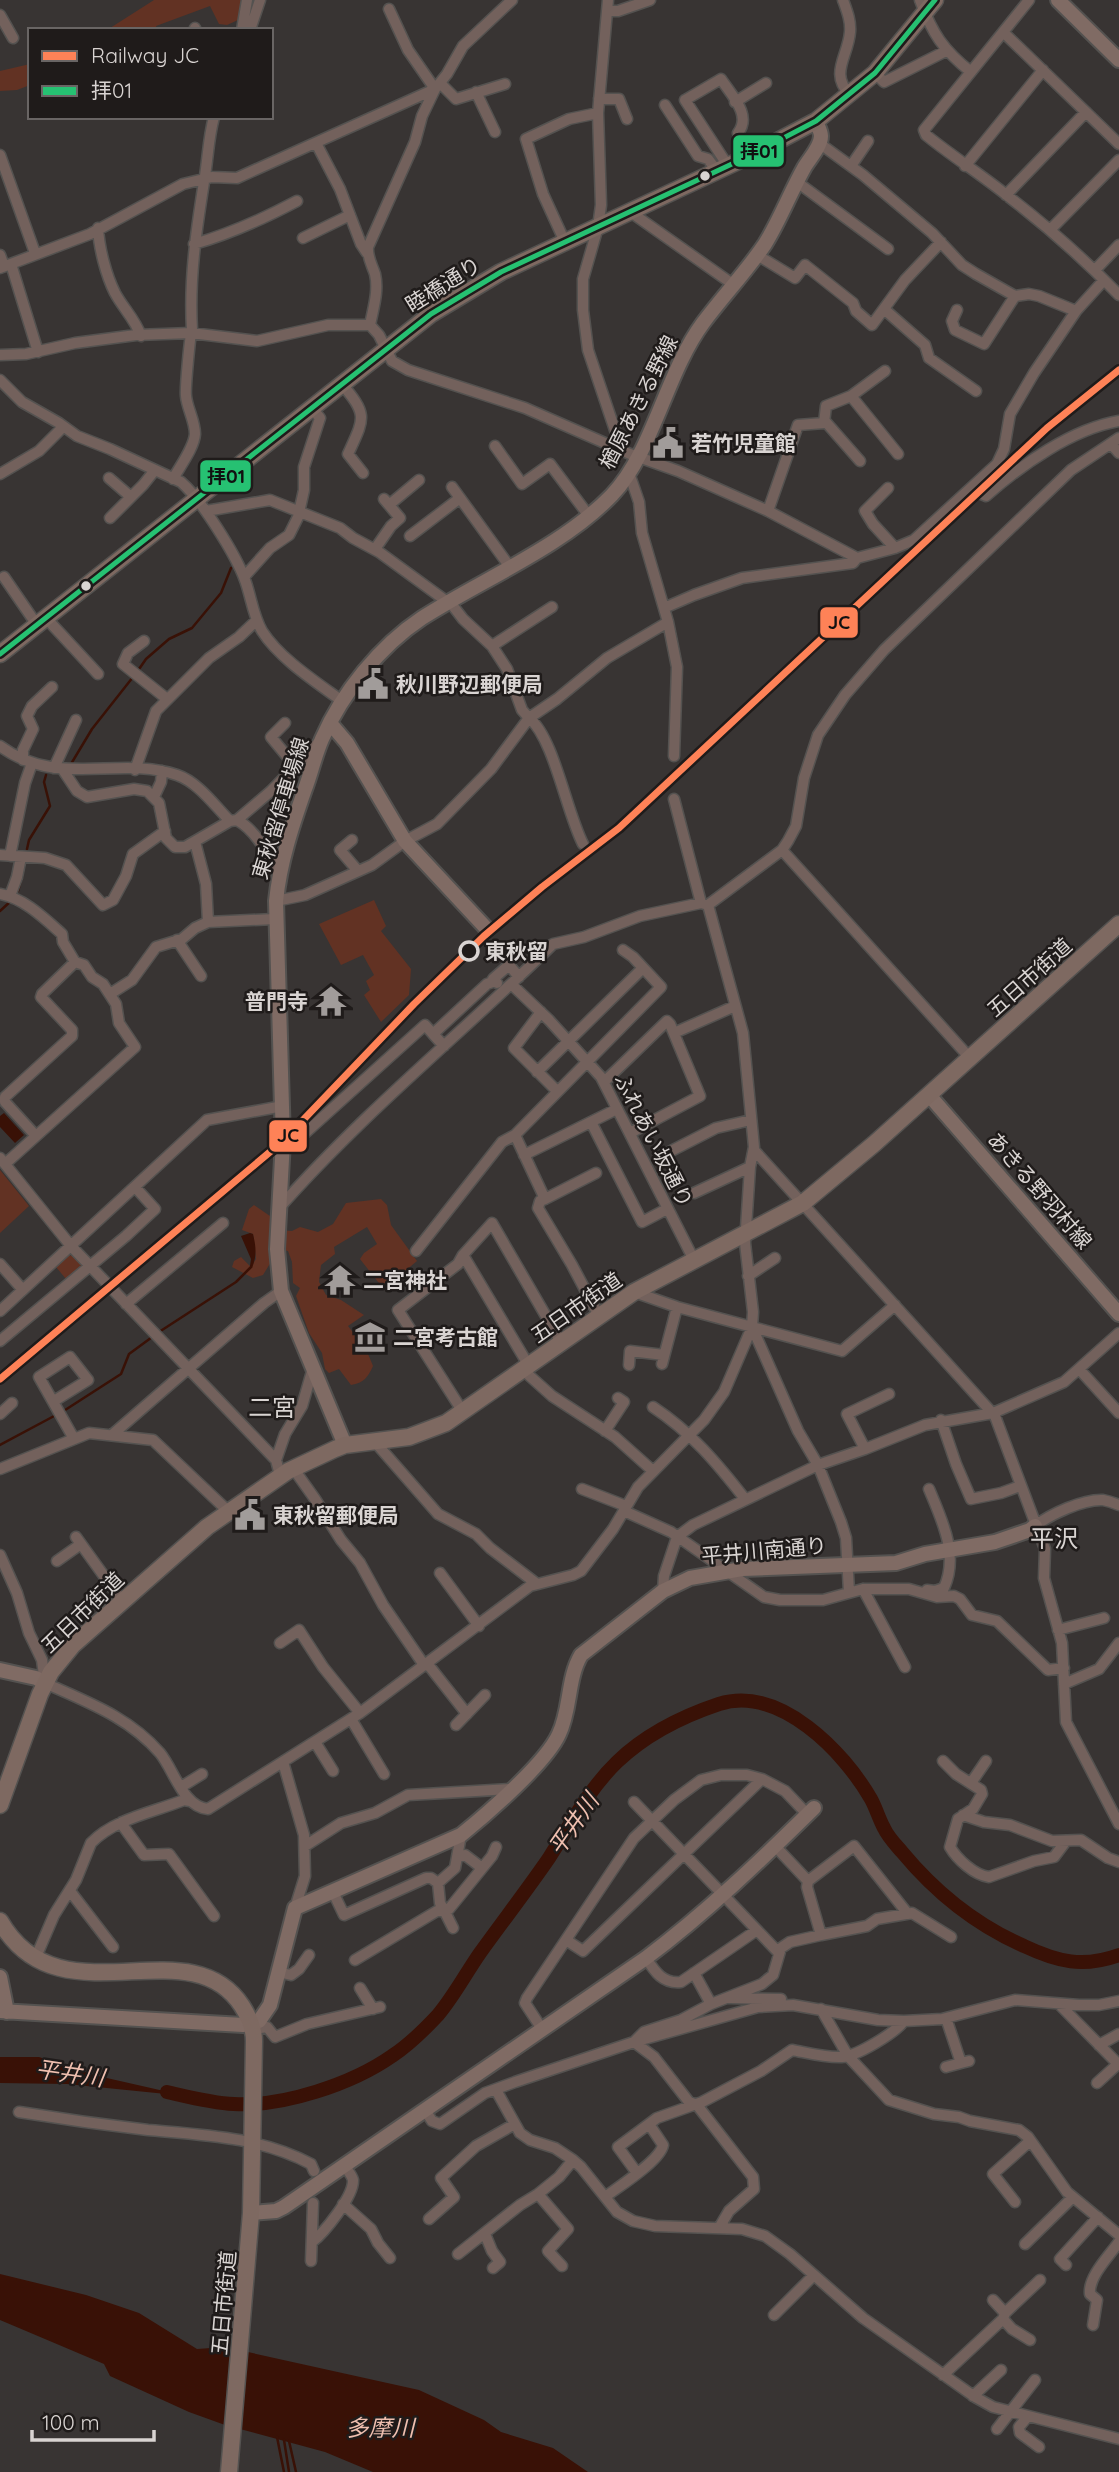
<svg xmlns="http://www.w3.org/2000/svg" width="1119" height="2472" font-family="Quicksand,'Noto Sans JP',sans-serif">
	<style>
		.green { fill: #623223 }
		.water { fill: #391106 }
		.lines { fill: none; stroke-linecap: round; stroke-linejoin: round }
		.stream { stroke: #391106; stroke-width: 2.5 }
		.river { stroke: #391106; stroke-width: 14 }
		.street-casing { stroke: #545250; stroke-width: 13 }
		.secondary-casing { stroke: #545250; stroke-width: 18 }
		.primary-casing { stroke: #545250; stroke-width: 19 }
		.street { stroke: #73615c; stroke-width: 10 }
		.secondary { stroke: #806b64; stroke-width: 14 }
		.primary { stroke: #7e6961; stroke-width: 16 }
		.bus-1-casing { stroke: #1f1b1a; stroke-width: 10 }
		.bus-1 { stroke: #26c172; stroke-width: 5 }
		.rail-1-casing { stroke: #1f1b1a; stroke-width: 12 }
		.rail-1 { stroke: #fe8257; stroke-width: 7 }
		.bus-dot { fill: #d9d4d2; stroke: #1f1b1a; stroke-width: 2.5 }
		.stop-dot { fill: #1f1b1a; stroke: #d9d4d2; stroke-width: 3.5 }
		.labels { text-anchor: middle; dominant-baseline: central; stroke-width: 5; stroke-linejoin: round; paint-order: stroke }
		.street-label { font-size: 21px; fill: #d9d4d2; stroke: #1f1b1a }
		.poi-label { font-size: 21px; font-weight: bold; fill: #d9d4d2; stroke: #1f1b1a; text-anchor: start }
		.stop-label { font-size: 21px; font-weight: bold; fill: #d9d4d2; stroke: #1f1b1a; text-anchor: start }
		.water-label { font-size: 23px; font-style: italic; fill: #efbfaf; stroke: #1f1b1a }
		.quarter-label { font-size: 24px; fill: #d9d4d2; stroke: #1f1b1a }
		.line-badge { stroke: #1f1b1a; stroke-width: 2.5 }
		.pale-badge-label { font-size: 19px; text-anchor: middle; font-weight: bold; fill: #111 }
	</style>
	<rect width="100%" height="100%" fill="#383433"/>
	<path class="green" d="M154,0H255L249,15L227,25L219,24L210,6L156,26L157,30H107Z
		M30,64V85L17,90L0,91V71Z
		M374,900L386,926L381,931L411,969L409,995L381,1022L364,995L370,990L366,981L374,975L363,955L341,965L319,924Z
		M0,1170L29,1206L0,1233Z
		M381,1199L387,1205L391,1225L417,1261L386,1287L378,1282L360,1259L364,1253L377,1244L367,1227L334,1247L335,1254L321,1265L319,1282L326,1295L341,1300L364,1315L348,1326L366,1349L373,1366C368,1377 364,1383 351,1385L339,1369L329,1373L325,1369L322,1353L309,1333L296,1296L300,1288L293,1283L292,1262L288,1251L274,1248V1257L263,1275L253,1278L232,1267L234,1261L241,1257L251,1267L256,1259L253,1234L242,1230L249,1209L254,1205L270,1216L275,1230L292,1231L300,1227L318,1232L333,1224L346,1203Z
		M68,1255L73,1256L82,1265L66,1279L56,1267Z"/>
	<path class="water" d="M4,1113L24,1135L15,1143L0,1127V1116Z
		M250,1233L253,1234C256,1246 257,1256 252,1268L250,1266L251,1259L241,1236Z
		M0,2057H39L98,2076L186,2096L67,2084L0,2083Z
		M0,2274L86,2295L139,2313L197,2349L225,2347L419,2390L484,2420L501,2432L553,2448L588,2472H373L325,2452L225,2425L189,2412L110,2376L104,2364L0,2320Z"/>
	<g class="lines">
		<path class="stream" d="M137,672L146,659L169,639L192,628L221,593L231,568
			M58,763L71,764L92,729L133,677
			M27,849L29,840L50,806L44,782L46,775
			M18,891L22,877
			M0,911L12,900
			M62,1412L121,1374L129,1354L159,1332L236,1282L251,1267
			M0,1445L56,1415
			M277,2437L284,2472
			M284,2440L289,2472
			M289,2441L296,2472"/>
		<path class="river" d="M167,2092C189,2097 211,2103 234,2104C283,2107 352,2084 392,2056C409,2045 424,2030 438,2015C454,1996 466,1973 480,1953C503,1921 527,1890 549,1858C570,1825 589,1789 617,1762C645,1735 683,1716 719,1704C780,1685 844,1752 871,1799C876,1808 879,1819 884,1828C888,1837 896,1845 902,1852C936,1893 976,1925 1024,1946C1058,1962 1083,1968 1119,1955"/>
		<defs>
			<path id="street" d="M608,0L598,113L601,205L598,227L583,279V310L588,350L622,451
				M843,0C847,11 851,21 850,32C848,57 829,73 850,95
				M920,0C932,33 943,50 971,72
				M1029,0L924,130L926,135C953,157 982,175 1009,197C1048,227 1085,260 1119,295
				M389,9L408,50L435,89
				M607,11H618L650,0
				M0,15L13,38
				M195,28V30
				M242,30L247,0
				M250,30L260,0
				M1003,32L1119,144
				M875,73L884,82L946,51
				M440,83L456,99L505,84
				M476,92L495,132
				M599,99H619L627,119
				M735,102L766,83
				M665,105L698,156L708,159L717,171
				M316,143L340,189L361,244L367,253
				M819,143L863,175L932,233L962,265L976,274L1015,296L1029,294L1039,296L1076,311
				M0,155L35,253
				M728,166L685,100L721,79C732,96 752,115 738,133L749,156
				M851,166L868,141
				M965,166L1043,70
				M797,182L888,249
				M1006,195L1086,112
				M629,211L734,285
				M98,228C99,248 106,275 115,293C123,308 135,319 141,336
				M1050,230L1119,160
				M303,238L350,215
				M565,242L543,194L526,139L569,119L598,113
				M194,244C230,234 263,219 297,201
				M0,255L4,266
				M757,255L795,278L805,265L853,303L856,311L872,325L905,280L941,242
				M11,264L38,352
				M0,268L90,234L183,184L212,177L237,178L435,89L447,74L463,46L512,0
				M1095,270L1119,245
				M884,309L925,345L929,358L976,391
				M957,310L952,321L955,330L984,344L1015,296
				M370,325C373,309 379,291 375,274C372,265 367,257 368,247L415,142L422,116L435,89
				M0,355L26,354L75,343L136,335L191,333L257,341L328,325H370L379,335L392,361L408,370L525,408L630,454L678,471L768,511L857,558
				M0,380L22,402L59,423L77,436L110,449L181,482C201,499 236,555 245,580C251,596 253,616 262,631C279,658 316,682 342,701
				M341,383C368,415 365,417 348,454L363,473
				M851,396L898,454
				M824,420L860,461
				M1111,444L1119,453
				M495,446L522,484L550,464L589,516
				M629,473L639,502L642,533L668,622
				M0,474L39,451L63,427
				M109,478L131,497
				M173,479C180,466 194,448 195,434C195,421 187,408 186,396C185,389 190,334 192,330C189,279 196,232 204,182C208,160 208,139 214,117
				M452,487L460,498
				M888,488L865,511L873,524L895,548
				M970,489L986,496C1021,465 1072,429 1119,421
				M389,505L419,480
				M206,511L270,500L340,528L353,538L379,552L453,606L463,619L492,646L507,669L522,710L529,718L491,769L437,824L405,841L372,865L305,895L276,901
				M768,511L798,425L824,423L826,406L851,396L885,371
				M110,518L143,485L155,470
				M410,536L460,498L510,567
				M375,549L391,526L400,518L384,499
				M4,577L37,625
				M244,577L270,548L289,535L298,517L304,490V467L320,418L311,407
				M664,608L694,595L742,578L853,563L857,558L895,548L914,540L997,464L1004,449L1010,414L1034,373L1076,311L1104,280
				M46,618L98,674
				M144,641L128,653L123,664L167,699
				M492,646L552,607
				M285,723L271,737L295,766
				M0,746C58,789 118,755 177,775C198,782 215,806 230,821L237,820C257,831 268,855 279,874
				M23,760V750L33,729L27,716L32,706L52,687
				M54,768L76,720
				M63,770L77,791L87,797L134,789L147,791L159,803L166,838L175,847H185L230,821
				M135,770L156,711L209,658L239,637L257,620
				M154,797L161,782L162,771
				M674,799L701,903
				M237,820L271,791L318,743
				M352,840L340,850L358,871
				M195,842L206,884L208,922
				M583,844C566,811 554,738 529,718L557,699L607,658L668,622L677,667L674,756
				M782,850L970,1058
				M0,855L45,858L66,865L103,905L113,900L126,876L133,854L165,831
				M10,856L25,783L32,763
				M0,894C24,898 45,919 62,934L63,942L75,962L84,965L92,977L103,984L116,1004L119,1023L135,1047L5,1164
				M10,896L17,877L21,857
				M177,940L201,976
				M497,983L493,979L509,965L519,977
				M511,984L549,1020L601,1077L694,1260
				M110,994L132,980L156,947L182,939L195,928L208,922L275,919
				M541,1012L514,1048L557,1091
				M674,1033L735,1006
				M444,1046L433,1034L487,984L495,981
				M537,1072L643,968
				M604,1082L667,1021L670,1024L700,1096L630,1133
				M591,1122L642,1222L667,1209
				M515,1135L545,1199L540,1201L538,1208L572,1265L599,1316
				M36,1136L5,1102V1097L72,1036V1030L41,997L42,994L75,962
				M754,1150L995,1416L1045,1549L1044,1578L1062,1643L1066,1722L1119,1824
				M671,1151L716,1128L751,1120
				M283,1153L425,1025L433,1034
				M524,1155L617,1109
				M0,1158L71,1246L276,1460L280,1475
				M694,1193L750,1167
				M545,1199L596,1173
				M280,1207C364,1112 463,1032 553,944L584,937L640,916L701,903L708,905L782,850L788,841L796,826L804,778L818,735L845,695L884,650L1071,470L1119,438
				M416,1251L502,1142L515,1135L661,987L633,957L623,950
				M463,1255L529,1366
				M0,1264L23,1290
				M748,1276L775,1258
				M634,1292L677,1307L842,1351L895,1305
				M126,1304L223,1223
				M0,1311L207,1120L283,1106
				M752,1327L798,1431L818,1465L841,1522L846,1538L849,1592
				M0,1341L126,1236L155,1209L135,1187
				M662,1364L677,1307
				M629,1365L630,1351L664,1355
				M1079,1369L1119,1413
				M523,1370L552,1396L615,1437L653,1471
				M54,1401L88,1380L70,1357L39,1377L73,1437
				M653,1407C691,1432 717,1463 745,1499
				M463,1412L398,1310L458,1264L463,1255L492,1223L561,1342
				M0,1414L12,1403
				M941,1420L956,1464L971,1499L1001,1493L1020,1486
				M605,1431L624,1402L618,1398
				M113,1434L264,1303L281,1291
				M375,1442L438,1514L476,1534L490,1548L537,1584
				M865,1449L847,1414L889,1394
				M276,1460L285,1434L302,1406L313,1368
				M293,1468L315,1499L341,1540L360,1563L383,1605L422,1662L430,1667L467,1714
				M0,1469L89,1433L153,1440L228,1511
				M582,1489L626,1506
				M624,1511L671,1532L764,1597L780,1600H823L863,1589H909L937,1597L954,1596L960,1599L972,1615L997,1621L1048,1670L1064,1668
				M1035,1526C1051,1514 1083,1499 1103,1500C1108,1501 1114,1503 1119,1505
				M76,1537L122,1601
				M0,1555L17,1593L29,1633L42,1660L45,1683C87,1702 129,1717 160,1753C174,1770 183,1807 208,1809L360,1713L530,1586L573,1575L581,1571L613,1529L638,1487L704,1420L724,1392L752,1327L753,1312L745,1243L750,1167L754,1147L743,1033L708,905
				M57,1561L81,1544
				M440,1573L479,1626
				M863,1589L905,1667
				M927,1590L935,1591L944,1588C959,1555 942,1520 929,1489
				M663,1591L664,1576L677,1537L693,1525L818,1465L865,1449L925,1425L993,1413L1064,1382L1119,1333
				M1058,1630L1104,1618
				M280,1643L299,1630L323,1667L360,1713
				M1064,1684L1099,1669L1119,1643
				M351,1719L384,1774
				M456,1725L485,1695
				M315,1742L333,1771
				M943,1761L956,1774L981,1790L982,1794L973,1809L958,1819L950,1847C957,1859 974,1875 989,1877L1034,1861L1054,1857L1066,1841
				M283,1762L304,1835L305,1876L295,1908
				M971,1783L986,1761
				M181,1787L202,1774
				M634,1802L779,1953
				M963,1815L984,1822L1010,1825L1052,1841L1081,1840L1108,1858L1119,1862
				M122,1822L123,1826L144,1855L169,1854L214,1916
				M461,1835L455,1868L438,1883L440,1903L444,1910L449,1909L492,1856L496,1847
				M305,1846L341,1823L375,1813L408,1795L512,1789
				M775,1846L808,1881L807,1887L821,1935L867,1926L877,1919L912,1913L951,1937
				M458,1857L465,1855L482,1868
				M808,1881L854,1846L908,1914
				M70,1891L113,1947
				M333,1892L344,1915L426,1878H431L438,1883
				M566,1940L583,1951L762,1779
				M36,1957L54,1915L76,1880L91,1843C114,1819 154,1812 184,1800L190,1801
				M646,1958C655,1972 663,1984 681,1982L757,1930
				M355,1960L437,1911L444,1910L453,1928
				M278,1972L291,1975L299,1969L309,1955
				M694,1973L711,2004
				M360,1988L373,2009
				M730,1998L781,1999
				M1059,2004L1119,2065
				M821,2009L848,2056L889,2100L934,2114L959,2117L970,2121L1019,2130L1028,2137L1067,2192L1119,2235
				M946,2018L961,2063L969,2061
				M253,2029L267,2027L275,2037L307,2024L380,2007
				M542,2029L525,2003L527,1998L634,1838L674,1800L701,1780L721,1775H747L762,1779L785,1791L807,1814
				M1099,2045L1119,2034
				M946,2067L961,2063
				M1097,2083L1118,2064
				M496,2090L520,2133L530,2140L555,2148L573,2160L581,2167L617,2212L633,2221L655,2226L742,2229L765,2236L790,2254L863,2318L975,2397L993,2407L1119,2439
				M425,2110L432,2121L440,2124L485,2093L515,2082L634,2042L758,2007L793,2005L878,2020L904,2021L942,2019L1015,2000L1079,2005H1099L1119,2001
				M19,2112C62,2119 105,2125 148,2130C205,2135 260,2137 311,2164L314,2171
				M637,2173L618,2147L649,2124
				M605,2197C618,2187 660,2161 663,2145L649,2124L657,2118L702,2102L761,2071L792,2050C808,2053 826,2058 842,2057C857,2056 895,2033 904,2021
				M1015,2202L993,2174L1030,2141
				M343,2204L371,2229L378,2243L390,2258
				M429,2219L454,2197L441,2178L476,2146L513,2125
				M719,2228L729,2211L754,2189L753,2177L697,2105L689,2102L654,2057L634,2042L644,2032L681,2020L711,2004L762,1984L773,1975L781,1948L790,1942L821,1935
				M485,2234L492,2251L500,2262L493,2268
				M312,2242C324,2233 354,2196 353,2180C352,2175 347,2170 344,2165
				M1025,2244L1073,2197
				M458,2254L520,2205L538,2194
				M311,2261L313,2203
				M1066,2265L1060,2259L1098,2217
				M562,2266L548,2251L568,2229L538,2194L559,2177L573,2160
				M993,2300L1005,2313L1003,2319L1012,2329L1030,2340
				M1005,2313L1040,2280
				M774,2315L813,2276
				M1093,2325L1097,2300L1090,2294C1088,2277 1109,2256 1119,2242
				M943,2375L1003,2319
				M973,2396L1001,2370
				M1028,2416L1019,2427L1020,2433L1039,2447
				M997,2429L1035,2380"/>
			<path id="secondary" d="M1058,0L1119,60
				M330,723L347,743L405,841L485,927
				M929,1095L1119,1314
				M345,1445L281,1291L277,1249L283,1141L276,901C280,862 292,826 305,789C311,773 315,755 322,739C342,693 380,646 422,618C483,579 562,547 612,495C653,452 666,373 703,323C723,296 746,272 765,244C780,220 790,193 804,168C809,159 821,147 821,136C821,131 817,125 816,121
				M0,1670L36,1678L45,1683
				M0,1977L7,2012
				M0,2011L243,2025L259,2021L270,2005L295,1908L461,1835C487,1814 546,1763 559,1734C571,1709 567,1679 581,1655L663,1591L690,1578L742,1569L896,1563L925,1554L995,1542L1030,1530L1035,1526
				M251,2213L276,2211L284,2207L646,1958C706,1913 760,1861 814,1808"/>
			<path id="primary" d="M0,654L431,314L501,272L749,156L816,121L875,73L935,0
				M0,1805L40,1694L51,1672L73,1645L207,1527L288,1471L335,1449L345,1445L409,1437L446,1423L634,1292L803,1203L874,1144L1119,924
				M0,1921C59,2025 189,1924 242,2006C249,2017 254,2028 254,2041L251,2213L229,2472"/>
		</defs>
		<use href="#street" class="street-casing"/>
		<use href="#secondary" class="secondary-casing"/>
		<use href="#primary" class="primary-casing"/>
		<use href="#street" class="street"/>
		<use href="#secondary" class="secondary"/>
		<use href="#primary" class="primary"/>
		<defs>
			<path id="bus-1" d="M0,654L431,314L501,272L749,156L816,121L875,73L935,0"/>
		</defs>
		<use href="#bus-1" class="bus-1-casing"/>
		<use href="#bus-1" class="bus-1"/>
		<defs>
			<path id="rail-1" d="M0,1379L283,1141L414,1004L484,936L542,887L619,828L1047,428L1119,370"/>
		</defs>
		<use href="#rail-1" class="rail-1-casing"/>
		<use href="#rail-1" class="rail-1"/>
	</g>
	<defs>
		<symbol id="civic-bare" viewBox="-9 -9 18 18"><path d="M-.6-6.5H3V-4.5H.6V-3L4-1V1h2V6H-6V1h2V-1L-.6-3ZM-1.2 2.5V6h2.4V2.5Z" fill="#a19c9a" stroke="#1f1b1a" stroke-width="2.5" paint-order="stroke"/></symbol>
		<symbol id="temple-bare" viewBox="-9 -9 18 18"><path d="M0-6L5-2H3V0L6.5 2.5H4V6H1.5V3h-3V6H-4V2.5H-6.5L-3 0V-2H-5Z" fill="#a19c9a" stroke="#1f1b1a" stroke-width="2.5" paint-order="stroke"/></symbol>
		<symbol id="museum-bare" viewBox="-9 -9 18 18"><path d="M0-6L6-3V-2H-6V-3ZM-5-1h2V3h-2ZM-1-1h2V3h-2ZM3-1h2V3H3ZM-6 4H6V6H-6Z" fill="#a19c9a" stroke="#1f1b1a" stroke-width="2.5" paint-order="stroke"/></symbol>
	</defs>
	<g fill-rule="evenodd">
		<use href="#civic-bare" x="646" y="421" width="44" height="44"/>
		<use href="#civic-bare" x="351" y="662" width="44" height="44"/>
		<use href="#temple-bare" x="309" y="979" width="44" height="44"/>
		<use href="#temple-bare" x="318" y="1258" width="44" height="44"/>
		<use href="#museum-bare" x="348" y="1315" width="44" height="44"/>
		<use href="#civic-bare" x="228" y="1493" width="44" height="44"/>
	</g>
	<g class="bus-dot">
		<circle cx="705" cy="176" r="6"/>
		<circle cx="86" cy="586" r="6"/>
	</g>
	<circle class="stop-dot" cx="469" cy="951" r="9"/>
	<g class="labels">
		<g class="street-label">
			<text transform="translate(443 284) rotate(-32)">睦橋通り</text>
			<text transform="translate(638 402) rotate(-63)">楢原あきる野線</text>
			<text transform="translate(280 808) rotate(-73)">東秋留停車場線</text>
			<text transform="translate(1029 977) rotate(-42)">五日市街道</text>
			<text transform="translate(654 1140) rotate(63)">ふれあい坂通り</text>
			<text transform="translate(1040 1190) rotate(49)">あきる野羽村線</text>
			<text transform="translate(576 1307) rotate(-35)">五日市街道</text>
			<text transform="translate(764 1550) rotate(-5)">平井川南通り</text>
			<text transform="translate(82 1612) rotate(-44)">五日市街道</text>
			<text transform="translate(223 2303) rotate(-85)">五日市街道</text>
		</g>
		<g class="poi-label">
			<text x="691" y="443">若竹児童館</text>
			<text x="396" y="684">秋川野辺郵便局</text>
			<text x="308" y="1001" text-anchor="end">普門寺</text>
			<text x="363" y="1280">二宮神社</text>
			<text x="393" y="1337">二宮考古館</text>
			<text x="273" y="1515">東秋留郵便局</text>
		</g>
		<g class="stop-label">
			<text x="485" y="951">東秋留</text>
		</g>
		<g class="water-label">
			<text transform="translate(573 1824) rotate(-55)">平井川</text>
			<text transform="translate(70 2073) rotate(8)">平井川</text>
			<text x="380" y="2427">多摩川</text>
		</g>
		<g class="quarter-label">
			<text x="272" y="1407">二宮</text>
			<text x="1054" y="1538">平沢</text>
		</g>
	</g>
	<g class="line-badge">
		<rect x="732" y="134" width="53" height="34" rx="7" fill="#26c172"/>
		<rect x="199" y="459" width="53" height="34" rx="7" fill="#26c172"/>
		<rect x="819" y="606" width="40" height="33" rx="7" fill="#fe8257"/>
		<rect x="268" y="1119" width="40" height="34" rx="7" fill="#fe8257"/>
	</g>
	<g class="pale-badge-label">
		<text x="759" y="158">拝01</text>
		<text x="226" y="483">拝01</text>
		<text x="839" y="629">JC</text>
		<text x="288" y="1142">JC</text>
	</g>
	<rect x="28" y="28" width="245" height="91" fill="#1f1b1a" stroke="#696564" stroke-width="2"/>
	<rect x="42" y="51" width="35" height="10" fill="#fe8257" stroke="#696564" stroke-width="2"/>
	<text x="91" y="63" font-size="21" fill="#d9d4d2">Railway JC</text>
	<rect x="42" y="86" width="35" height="10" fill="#26c172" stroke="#696564" stroke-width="2"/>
	<text x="91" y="98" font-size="21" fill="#d9d4d2">拝01</text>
	<path d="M32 2430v10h122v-10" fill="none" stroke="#d9d4d2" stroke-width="3.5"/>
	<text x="42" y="2430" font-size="21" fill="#d9d4d2" stroke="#1f1b1a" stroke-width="5" paint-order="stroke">100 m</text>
</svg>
